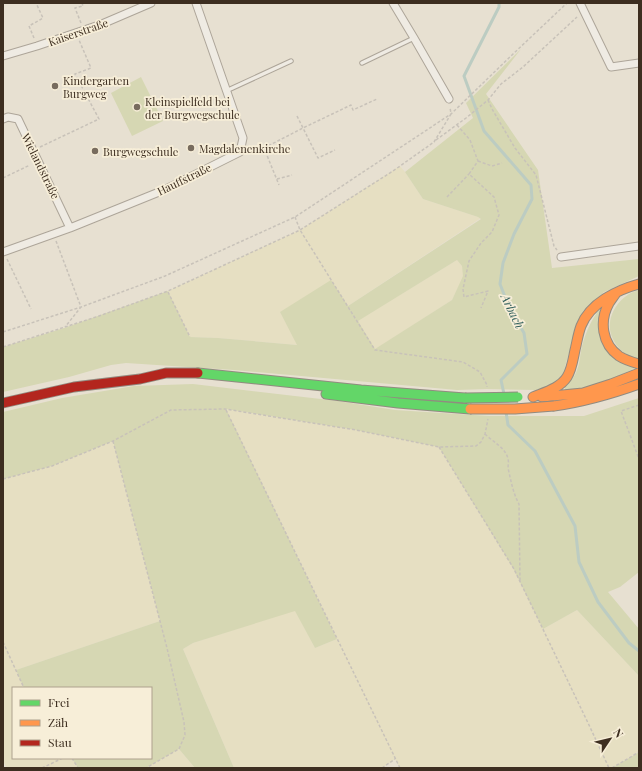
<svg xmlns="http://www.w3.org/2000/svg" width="642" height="771" font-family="'Playfair Display',serif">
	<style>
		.farmland { fill: #e6dfc2 }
		.green { fill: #d6d7b3; fill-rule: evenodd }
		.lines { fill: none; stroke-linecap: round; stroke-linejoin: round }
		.stream { stroke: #bcccc2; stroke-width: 3 }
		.lane-casing { stroke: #ada599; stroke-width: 5.5 }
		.street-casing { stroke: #ada599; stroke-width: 9 }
		.fast-casing { stroke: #928b80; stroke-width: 11 }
		.slow-casing { stroke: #928b80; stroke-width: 11 }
		.jam-casing { stroke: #928b80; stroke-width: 11 }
		.path { stroke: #c8c2b9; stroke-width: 1.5; stroke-dasharray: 3 2; stroke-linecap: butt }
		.lane { stroke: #efebe3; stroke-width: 3.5 }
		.street { stroke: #efebe3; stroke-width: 7 }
		.fast { stroke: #63d668; stroke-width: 9 }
		.slow { stroke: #ff974d; stroke-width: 9 }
		.jam { stroke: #b3261e; stroke-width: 9 }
		.fast-bridge-casing { stroke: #928b80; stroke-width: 11; stroke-linecap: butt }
		.slow-bridge-casing { stroke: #928b80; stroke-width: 11; stroke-linecap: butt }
		.fast-bridge { stroke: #63d668; stroke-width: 9 }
		.slow-bridge { stroke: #ff974d; stroke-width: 9 }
		.poi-dot { fill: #786c5e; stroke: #f7eed8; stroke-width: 1.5 }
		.labels { text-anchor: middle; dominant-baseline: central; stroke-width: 3.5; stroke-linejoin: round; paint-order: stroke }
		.street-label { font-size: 11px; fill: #3d2e20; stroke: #f7eed8 }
		.poi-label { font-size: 11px; fill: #3d2e20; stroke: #f7eed8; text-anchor: start }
		.water-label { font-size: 12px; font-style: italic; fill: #2f5d5a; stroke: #f7eed8 }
	</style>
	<rect width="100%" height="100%" fill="#e7e0d1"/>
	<path class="farmland" d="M400,166L405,172L423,199L481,218L348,306L280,312L298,345L218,338L190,337L168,291L300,230Z
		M457,260L462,266L464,276L452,300L375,350L357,321Z
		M225,409L356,430L439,447L514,569L543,629L577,610L639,676V751L612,768H400L395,759L382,768H234L183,649L193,643L295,610L315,648L337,639Z
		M113,441L160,621L16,670L24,688H13V758H72L78,768H7L3,761V479L52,466Z
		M179,749L195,768H146Z"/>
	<path class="green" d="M521,49L486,94L538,170L552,268L639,259V276L604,292L583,311L574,335L563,374L552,385L536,390L487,389L457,390L234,370L126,363L111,365L69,377L3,392V347L64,328L168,291L190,337L218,338L297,345L280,312L331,280L348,306L481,219L478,217L423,199L405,172L473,118L466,103ZM457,260L462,266L463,276L452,300L375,349L358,321Z
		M141,77L163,121L132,136L111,93Z
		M639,290V359C637,358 635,358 633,358C620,353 608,337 610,323C611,308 625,293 639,290Z
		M603,305L600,334L638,367L600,384L566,391L564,387C569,382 575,377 577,370C580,363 580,354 582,346C586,331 593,316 603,305Z
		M193,384L338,401L395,410L489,416H584L639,398V572L620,587L608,592L639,629V676L577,610L543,629L513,568L439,447L356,430L226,409L337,639L315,648L295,611L193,643L183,649L234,768H195L179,749L146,768H78L72,758H151V688H24L16,670L160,621L113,441L52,466L3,479V412L62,398L134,386Z
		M639,752V768H612Z"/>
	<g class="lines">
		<path class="stream" d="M499,3V7L464,76L484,131L531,185L532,199L514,234L503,263L500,284L509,307L524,333L527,354L501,380L504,394
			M506,412L508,425L535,451L575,526L579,562L598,602L629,643L639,651"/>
		<defs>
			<path id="lane" d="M362,63L414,38
				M226,91L291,61"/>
			<path id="street" d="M393,3L414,38L449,99
				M580,3L611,67L639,63
				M3,56L37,46L102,24L151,3
				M3,119L8,117L18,119L70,228
				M3,252L70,228L164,190L240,152L243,138L196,3
				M561,257L639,246"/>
			<path id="fast" d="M198,373L361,390L465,398
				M326,394L398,403L470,409"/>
			<path id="slow" d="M616,293C614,296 611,300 609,303C599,321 602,344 619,356C625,360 632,362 639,364
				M533,397C545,392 560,388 567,377C572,369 573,359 575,350C577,342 578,334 581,326C590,303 617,290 639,284
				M542,397L583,393L611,384L639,373
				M554,406C583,402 611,394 639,384"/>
			<path id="jam" d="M3,403L74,387L140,379L166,373H198"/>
		</defs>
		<use href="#lane" class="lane-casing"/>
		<use href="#street" class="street-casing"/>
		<use href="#fast" class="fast-casing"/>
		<use href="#slow" class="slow-casing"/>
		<use href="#jam" class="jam-casing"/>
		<path class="path" d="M81,23L75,8L83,6L82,3
			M34,38L29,26L43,18L36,3
			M488,100L492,109L515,148L536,175L554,246L557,250
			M297,116L318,158L335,150
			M457,125L470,140L478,161L469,174L494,197L499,215L492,232L481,243L469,261L463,289L464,297L488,291L481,308
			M436,140L466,118L488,100L501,84L523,67L577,17
			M40,147L99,119L75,74L91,68L79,40
			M264,148L303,128L351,105L353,110L377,99
			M248,151L264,148L279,185
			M478,161L492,166L502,163
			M3,178L30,165
			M277,179L292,175
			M447,197L469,174
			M295,217L300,230L375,350L463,362L480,372L487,385V387
			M56,241L81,307L65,327
			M7,259L31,309
			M168,292L190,337
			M3,332L81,307L165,276L295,217L451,114L513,54L567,3
			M3,347L99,316L168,291L300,230L393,171L434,142L451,114L450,107
			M639,405L621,411L639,459
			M226,410L400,768
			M485,434C493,442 506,448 508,459C509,462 508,465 508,468C511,481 513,493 519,504L520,581
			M113,441L167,648L184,722L185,735L179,749L146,768
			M439,447L514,569L589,725L609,768
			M3,479L52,466L113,441L171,410L225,409L356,430L439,447L476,446L481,442L485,434L488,419
			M3,642L24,688
			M72,758L78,768
			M42,768L63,758
			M382,768L395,759
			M612,768L639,752"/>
		<use href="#lane" class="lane"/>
		<use href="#street" class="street"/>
		<use href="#fast" class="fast"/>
		<use href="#slow" class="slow"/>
		<use href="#jam" class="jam"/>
		<defs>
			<path id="fast-bridge" d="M465,398L518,397"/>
			<path id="slow-bridge" d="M470,409H515L554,406"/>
		</defs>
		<use href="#fast-bridge" class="fast-bridge-casing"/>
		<use href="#slow-bridge" class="slow-bridge-casing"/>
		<use href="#fast-bridge" class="fast-bridge"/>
		<use href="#slow-bridge" class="slow-bridge"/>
	</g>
	<g class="poi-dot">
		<circle cx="55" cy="86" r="4"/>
		<circle cx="137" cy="107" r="4"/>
		<circle cx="191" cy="148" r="4"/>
		<circle cx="95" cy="151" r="4"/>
	</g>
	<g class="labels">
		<g class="street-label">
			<text transform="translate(78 32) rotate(-19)">Kaiserstraße</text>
			<text transform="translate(41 166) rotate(64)">Wielandstraße</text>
			<text transform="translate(184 179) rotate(-26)">Hauffstraße</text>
		</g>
		<g class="poi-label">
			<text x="63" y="80">Kindergarten<tspan x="63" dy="13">Burgweg</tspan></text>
			<text x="145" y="101">Kleinspielfeld bei<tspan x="145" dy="13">der Burgwegschule</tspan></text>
			<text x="199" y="148">Magdalenenkirche</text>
			<text x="103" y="151">Burgwegschule</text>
		</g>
		<g class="water-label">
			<text transform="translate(513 311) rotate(64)">Arbach</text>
		</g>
	</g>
	<rect width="642" height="771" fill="none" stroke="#3d2e20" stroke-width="8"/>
	<rect x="12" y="687" width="140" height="72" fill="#f7eed8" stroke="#ada18e"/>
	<rect x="20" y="700" width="20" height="6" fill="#63d668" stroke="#ada18e"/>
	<text x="48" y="707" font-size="12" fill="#3d2e20">Frei</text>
	<rect x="20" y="720" width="20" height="6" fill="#ff974d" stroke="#ada18e"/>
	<text x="48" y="727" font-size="12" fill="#3d2e20">Zäh</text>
	<rect x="20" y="740" width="20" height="6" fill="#b3261e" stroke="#ada18e"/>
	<text x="48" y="747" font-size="12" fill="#3d2e20">Stau</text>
	<g transform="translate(610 739) rotate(55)" stroke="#f7eed8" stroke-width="3" paint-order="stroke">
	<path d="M0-3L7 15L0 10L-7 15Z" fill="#3d2e20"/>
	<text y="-6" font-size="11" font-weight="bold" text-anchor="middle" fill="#3d2e20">N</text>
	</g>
</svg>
